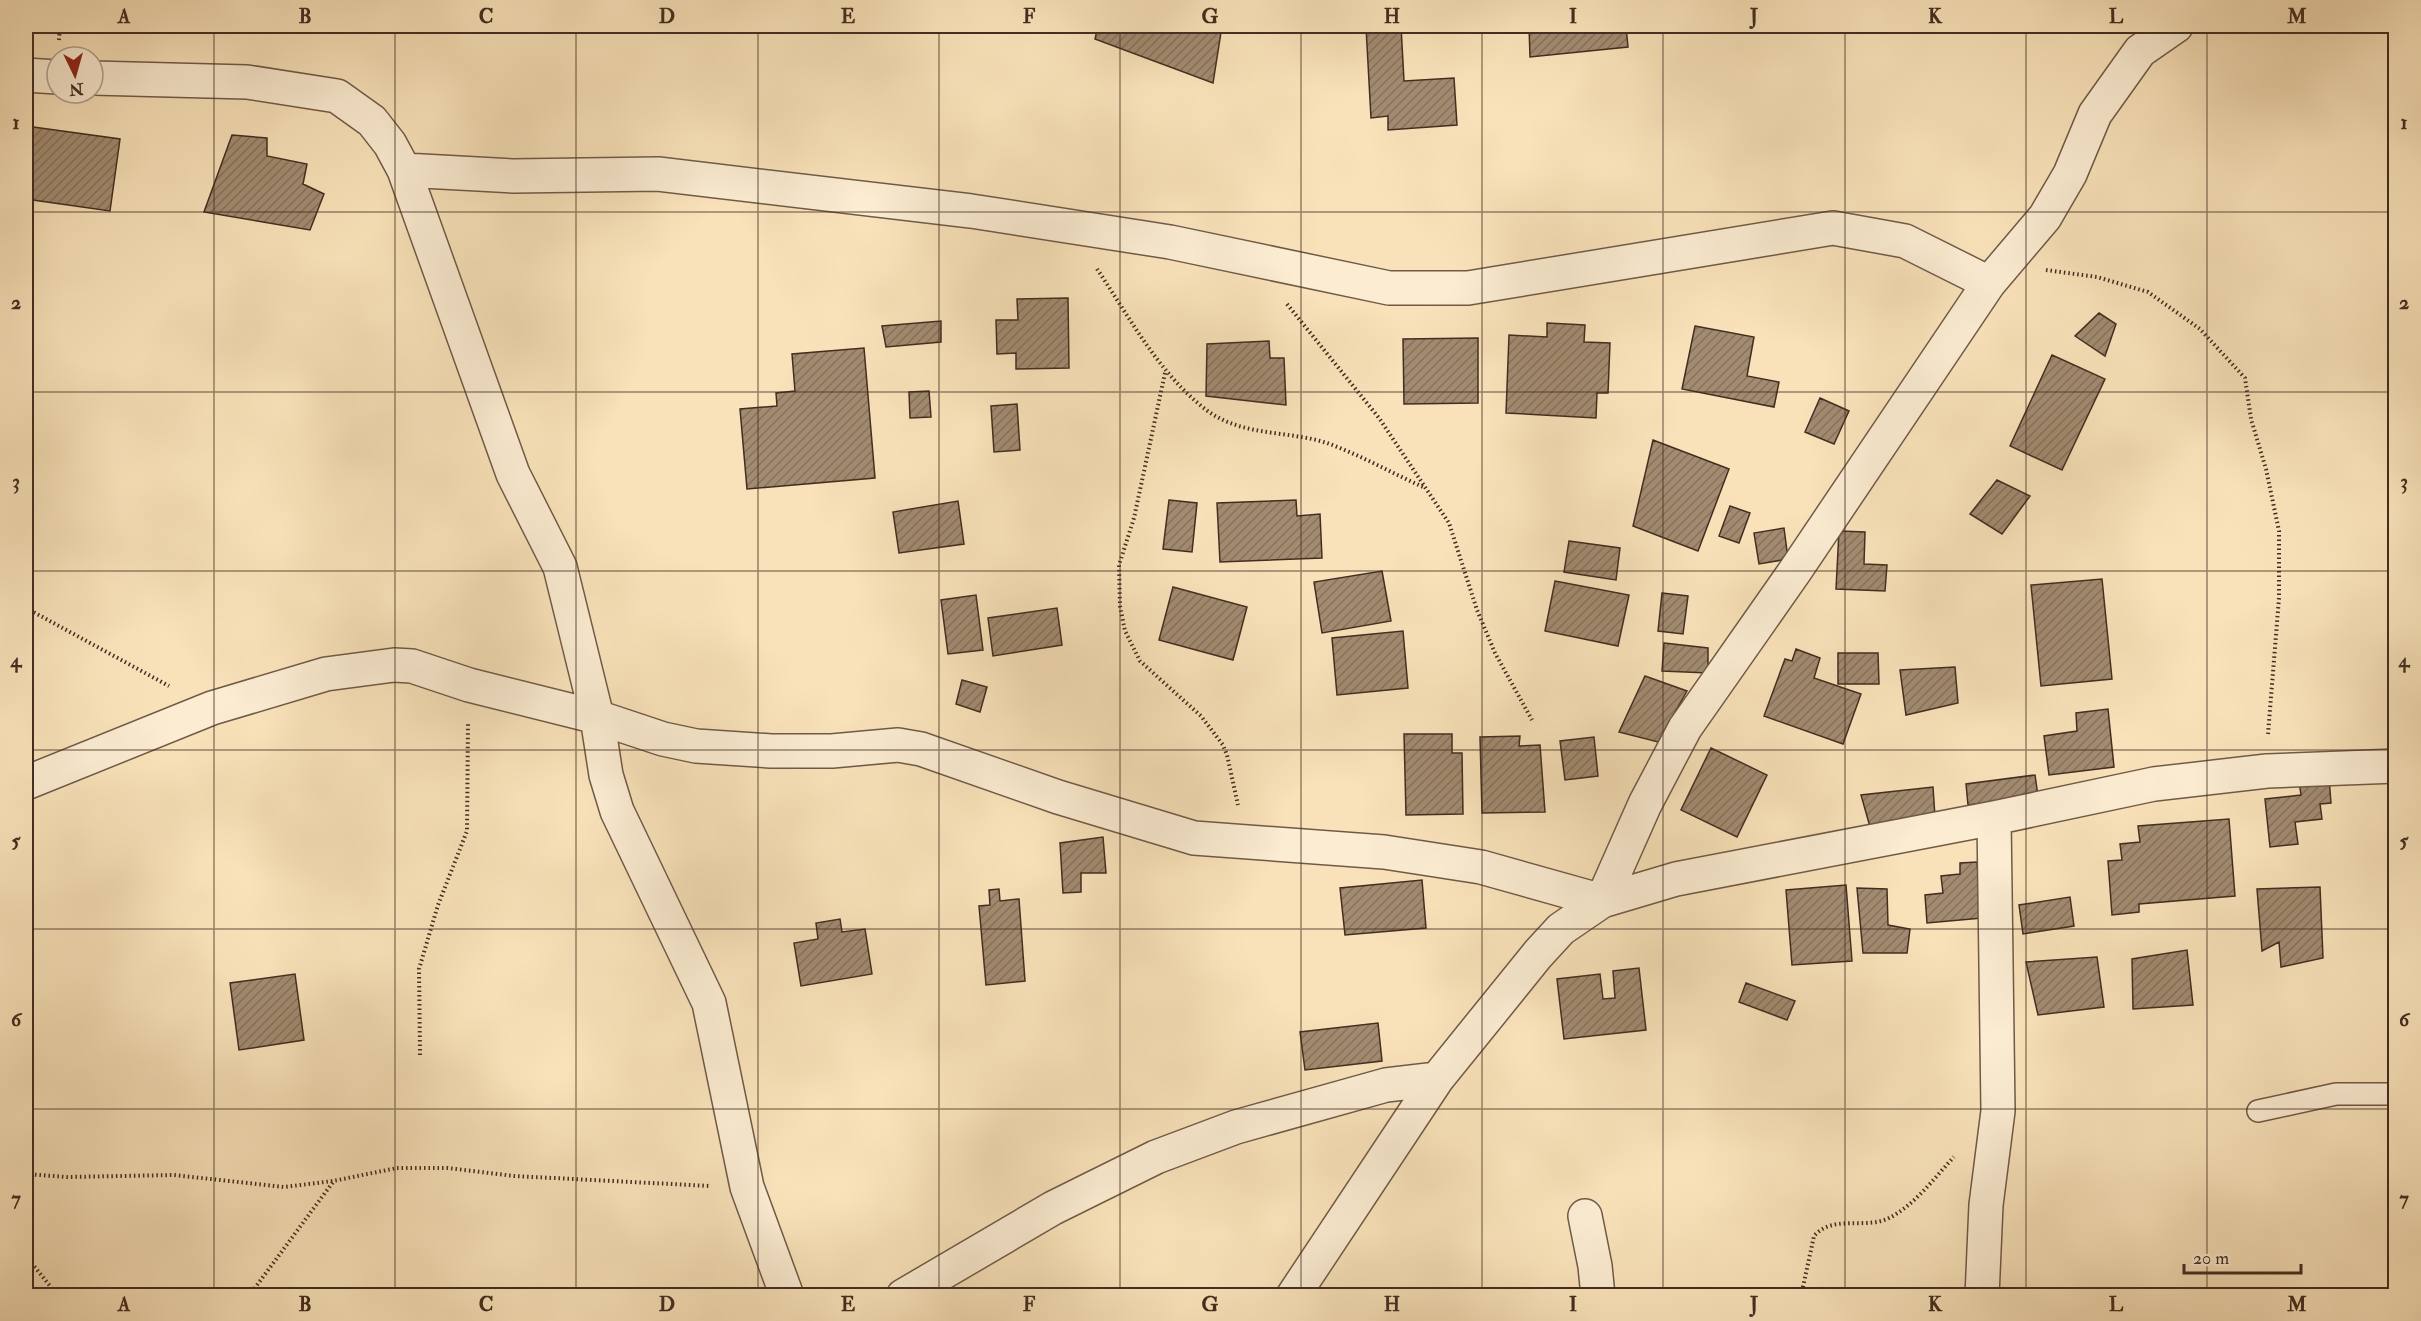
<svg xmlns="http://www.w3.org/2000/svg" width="2421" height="1321" font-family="'IM FELL Double Pica',serif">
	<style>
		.building { fill: url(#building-hatch); stroke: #432d21; stroke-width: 1.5 }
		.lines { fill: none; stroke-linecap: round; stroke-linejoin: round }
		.service-casing { stroke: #705a47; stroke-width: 24 }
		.minor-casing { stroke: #705a47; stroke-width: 36 }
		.path { stroke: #432d21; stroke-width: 4; stroke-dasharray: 1.5 3; stroke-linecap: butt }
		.service { stroke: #fbecd2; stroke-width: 21 }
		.minor { stroke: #fbecd2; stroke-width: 33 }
		.grid { fill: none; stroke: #432d21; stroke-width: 1.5; stroke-opacity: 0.55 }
		.neatline { fill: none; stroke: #432d21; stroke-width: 2 }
		.grid-label { font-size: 20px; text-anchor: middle; font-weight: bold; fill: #432d21 }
	</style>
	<defs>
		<pattern id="building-hatch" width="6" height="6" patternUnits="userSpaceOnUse" patternTransform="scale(1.5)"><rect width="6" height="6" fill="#a28b71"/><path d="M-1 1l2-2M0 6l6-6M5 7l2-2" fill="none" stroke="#86725c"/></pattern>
	</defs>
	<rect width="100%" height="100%" fill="#f9e2ba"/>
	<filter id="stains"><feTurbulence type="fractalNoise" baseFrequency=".00333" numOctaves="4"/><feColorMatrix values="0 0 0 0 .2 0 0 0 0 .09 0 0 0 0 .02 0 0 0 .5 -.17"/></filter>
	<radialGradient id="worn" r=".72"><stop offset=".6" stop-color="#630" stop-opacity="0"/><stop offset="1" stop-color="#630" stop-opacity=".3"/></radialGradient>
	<path class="building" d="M1098,26H1222L1213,83L1095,39Z
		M1401,26L1404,81L1454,78L1457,125L1388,130V116L1371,118L1366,27Z
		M1529,26H1626L1628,47L1530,57Z
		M26,126L120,139L110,211L26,199Z
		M232,135L267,138V156L307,164L303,184L324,194L310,230L204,212Z
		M1068,298L1069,368L1016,369V353L997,354L996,320H1018L1017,299Z
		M2099,313L2116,324L2105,356L2075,336Z
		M941,321V342L886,347L882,326Z
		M1547,323L1585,325L1584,342L1610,343L1608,393H1597L1596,418L1506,413L1509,335L1547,337Z
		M1695,326L1754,337L1747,376L1779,382L1774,407L1682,389Z
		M1478,338V403L1404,404L1403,339Z
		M1269,341L1270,358H1284L1286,405L1206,396L1207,344Z
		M864,348L875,478L747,489L740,409L777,406L776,393L795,391L792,354Z
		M2052,355L2105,379L2062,470L2010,446Z
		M929,391L931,417L910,418L909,392Z
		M1820,398L1849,411L1834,444L1805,432Z
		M1017,404L1020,450L994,452L991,406Z
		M1653,440L1729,469L1698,551L1633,526Z
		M1997,480L2030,496L2002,534L1970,514Z
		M1169,500L1197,503L1192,552L1163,549Z
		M1296,500L1297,516L1320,514L1322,558L1220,562L1217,503Z
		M958,501L964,544L899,553L893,512Z
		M1730,506L1750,513L1739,543L1719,536Z
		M1784,528L1788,559L1759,564L1754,533Z
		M1839,531L1865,532L1864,564L1887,565L1885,591L1836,589Z
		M1569,541L1620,548L1616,580L1564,572Z
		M1382,571L1391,621L1322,633L1314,582Z
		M2102,579L2112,679L2041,686L2031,585Z
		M1555,581L1629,595L1618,646L1545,631Z
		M1173,587L1247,607L1233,660L1159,640Z
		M1662,593L1688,596L1683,634L1658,631Z
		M976,595L983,650L948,654L941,600Z
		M1057,608L1062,645L993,656L988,618Z
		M1403,631L1408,688L1337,695L1332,638Z
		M1664,643L1708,648V673L1662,671Z
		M1796,649L1820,658L1814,678L1861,694L1843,744L1764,716L1785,659L1792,661Z
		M1838,653H1878L1879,684H1838Z
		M1955,667L1958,703L1906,715L1900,670Z
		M1645,676L1687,691L1658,742L1619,732Z
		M962,680L987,687L980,712L956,704Z
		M2108,709L2114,767L2049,775L2044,736L2077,731L2076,713Z
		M1404,734H1452V753H1462L1463,814L1406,815Z
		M1520,736L1519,746L1540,745L1545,812L1482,813L1480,737Z
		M1594,737L1598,776L1565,780L1560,741Z
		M1711,748L1767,775L1737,837L1681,810Z
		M2035,775L2038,796L1968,805L1966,784Z
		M2329,778L2331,803L2320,804L2322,819L2295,822L2298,844L2270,847L2265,799L2301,795L2299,781Z
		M1933,787L1935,817L1870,827L1861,795Z
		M2229,819L2235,896L2139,904V912L2112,915L2108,861L2122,860L2120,844L2140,842L2138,826Z
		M1103,837L1106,873H1081V892L1063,893L1060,843Z
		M1977,862L1982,918L1927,923L1925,895L1943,893L1941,876L1960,874V863Z
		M1422,880L1426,928L1345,935L1340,888Z
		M1846,885L1852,961L1792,965L1786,890Z
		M2320,887L2323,958L2281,967L2279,942L2262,951L2257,889Z
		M1857,888L1887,889L1888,925L1910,929L1907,953H1863Z
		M999,889L1000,901L1019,899L1025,981L986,985L979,906L990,905L989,890Z
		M2070,897L2074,926L2023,934L2019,905Z
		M840,919L842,932L865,929L872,974L801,986L794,943L818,939L816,923Z
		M2187,950L2193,1005L2133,1009L2132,959Z
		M2097,957L2104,1007L2038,1015L2026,962Z
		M1639,968L1646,1030L1564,1039L1557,979L1600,974L1603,999L1615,998L1613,971Z
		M295,974L304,1040L239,1050L230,983Z
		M1746,983L1795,1001L1787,1020L1739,1002Z
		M1378,1023L1382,1061L1305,1070L1300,1032Z"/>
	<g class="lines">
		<defs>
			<path id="service" d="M2258,1111L2336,1094H2396"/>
			<path id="minor" d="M26,75L57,77
				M93,78L247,82L337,96L372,121L390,144L404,170L513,474L560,567L597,717L606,775L617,811L709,1003L747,1187L787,1296
				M404,170L513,176L658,174L971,211L1170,242L1389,288H1468L1833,228L1905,241L1989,283
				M26,783L212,708L326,674L394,665L412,666L469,685L597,717L663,739L696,746L771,751H832L898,745L921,749L1058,797L1194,838L1384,852L1481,867L1602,901L1645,804L1685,728L1795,571L1989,283L2045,217L2070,174L2095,114L2140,51L2176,26
				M1585,1216L1595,1266L1598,1296
				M903,1296L1053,1208L1156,1157L1236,1127L1386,1085L1437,1079
				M1293,1296L1437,1079L1538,954L1561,929L1602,901L1676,879L1994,818L2154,784L2267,771L2396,766
				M1982,1296L1986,1205L1998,1111L1994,818"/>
		</defs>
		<use href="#service" class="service-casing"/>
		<use href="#minor" class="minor-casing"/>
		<path class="path" d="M59,40L60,26
			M1097,269C1130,318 1158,372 1205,409C1241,437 1287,430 1327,443C1360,455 1392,473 1423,487
			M2046,270L2097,277L2148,292L2200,329L2245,378L2251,419L2266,469L2279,531V598L2268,734
			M1287,304L1379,418L1449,523L1477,610L1495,653L1532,720
			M1165,373L1134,518L1119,565L1120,606L1125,631L1140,661L1201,716L1223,745L1227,755L1238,805
			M26,608L169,686
			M420,1055L419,969L438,905L467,831L468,722
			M26,1174L67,1177L174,1175L284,1187L333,1181L397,1168H448L514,1176L710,1186
			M26,1256L58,1296
			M249,1296L333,1182
			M1801,1296L1814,1236C1833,1214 1865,1230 1889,1218C1915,1205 1934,1178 1954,1157"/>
		<use href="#service" class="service"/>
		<use href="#minor" class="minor"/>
	</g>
	<path class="grid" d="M214,26V1296M395,26V1296M576,26V1296M758,26V1296M939,26V1296M1120,26V1296M1301,26V1296M1482,26V1296M1663,26V1296M1845,26V1296M2026,26V1296M2207,26V1296M26,212H2396M26,392H2396M26,571H2396M26,750H2396M26,929H2396M26,1109H2396"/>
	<rect width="2421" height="1321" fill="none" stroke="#f9e2ba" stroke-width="66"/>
	<g transform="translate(75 75) rotate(175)"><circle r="28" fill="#fbecd2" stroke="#b1a08b" stroke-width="1.5"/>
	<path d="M0-4.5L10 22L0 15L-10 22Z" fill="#8f2418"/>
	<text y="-9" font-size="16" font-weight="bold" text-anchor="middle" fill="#432d21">N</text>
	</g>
	<path d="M2184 1264v9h117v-9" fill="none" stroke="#432d21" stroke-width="3"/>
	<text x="2193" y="1264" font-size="18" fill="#432d21" stroke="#fbecd2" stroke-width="4.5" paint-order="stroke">20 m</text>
	<rect x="33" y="33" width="2355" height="1255" class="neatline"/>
	<g class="grid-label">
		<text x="124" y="23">A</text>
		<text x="305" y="23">B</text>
		<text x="486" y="23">C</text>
		<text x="667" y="23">D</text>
		<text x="848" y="23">E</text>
		<text x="1029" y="23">F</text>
		<text x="1210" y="23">G</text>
		<text x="1392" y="23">H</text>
		<text x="1573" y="23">I</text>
		<text x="1754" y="23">J</text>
		<text x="1935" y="23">K</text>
		<text x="2116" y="23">L</text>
		<text x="2297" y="23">M</text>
		<text x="16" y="129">1</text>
		<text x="2404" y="129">1</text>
		<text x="16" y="309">2</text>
		<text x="2404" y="309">2</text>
		<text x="16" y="488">3</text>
		<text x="2404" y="488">3</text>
		<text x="16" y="667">4</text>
		<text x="2404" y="667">4</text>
		<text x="16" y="847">5</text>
		<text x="2404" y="847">5</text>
		<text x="16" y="1026">6</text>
		<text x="2404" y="1026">6</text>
		<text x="16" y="1205">7</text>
		<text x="2404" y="1205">7</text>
		<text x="124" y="1311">A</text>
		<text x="305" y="1311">B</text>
		<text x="486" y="1311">C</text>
		<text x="667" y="1311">D</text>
		<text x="848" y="1311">E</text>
		<text x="1029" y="1311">F</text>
		<text x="1210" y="1311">G</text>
		<text x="1392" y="1311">H</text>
		<text x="1573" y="1311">I</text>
		<text x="1754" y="1311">J</text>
		<text x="1935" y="1311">K</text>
		<text x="2116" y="1311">L</text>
		<text x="2297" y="1311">M</text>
	</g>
	<rect width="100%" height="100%" filter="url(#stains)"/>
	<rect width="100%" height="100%" fill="url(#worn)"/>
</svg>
